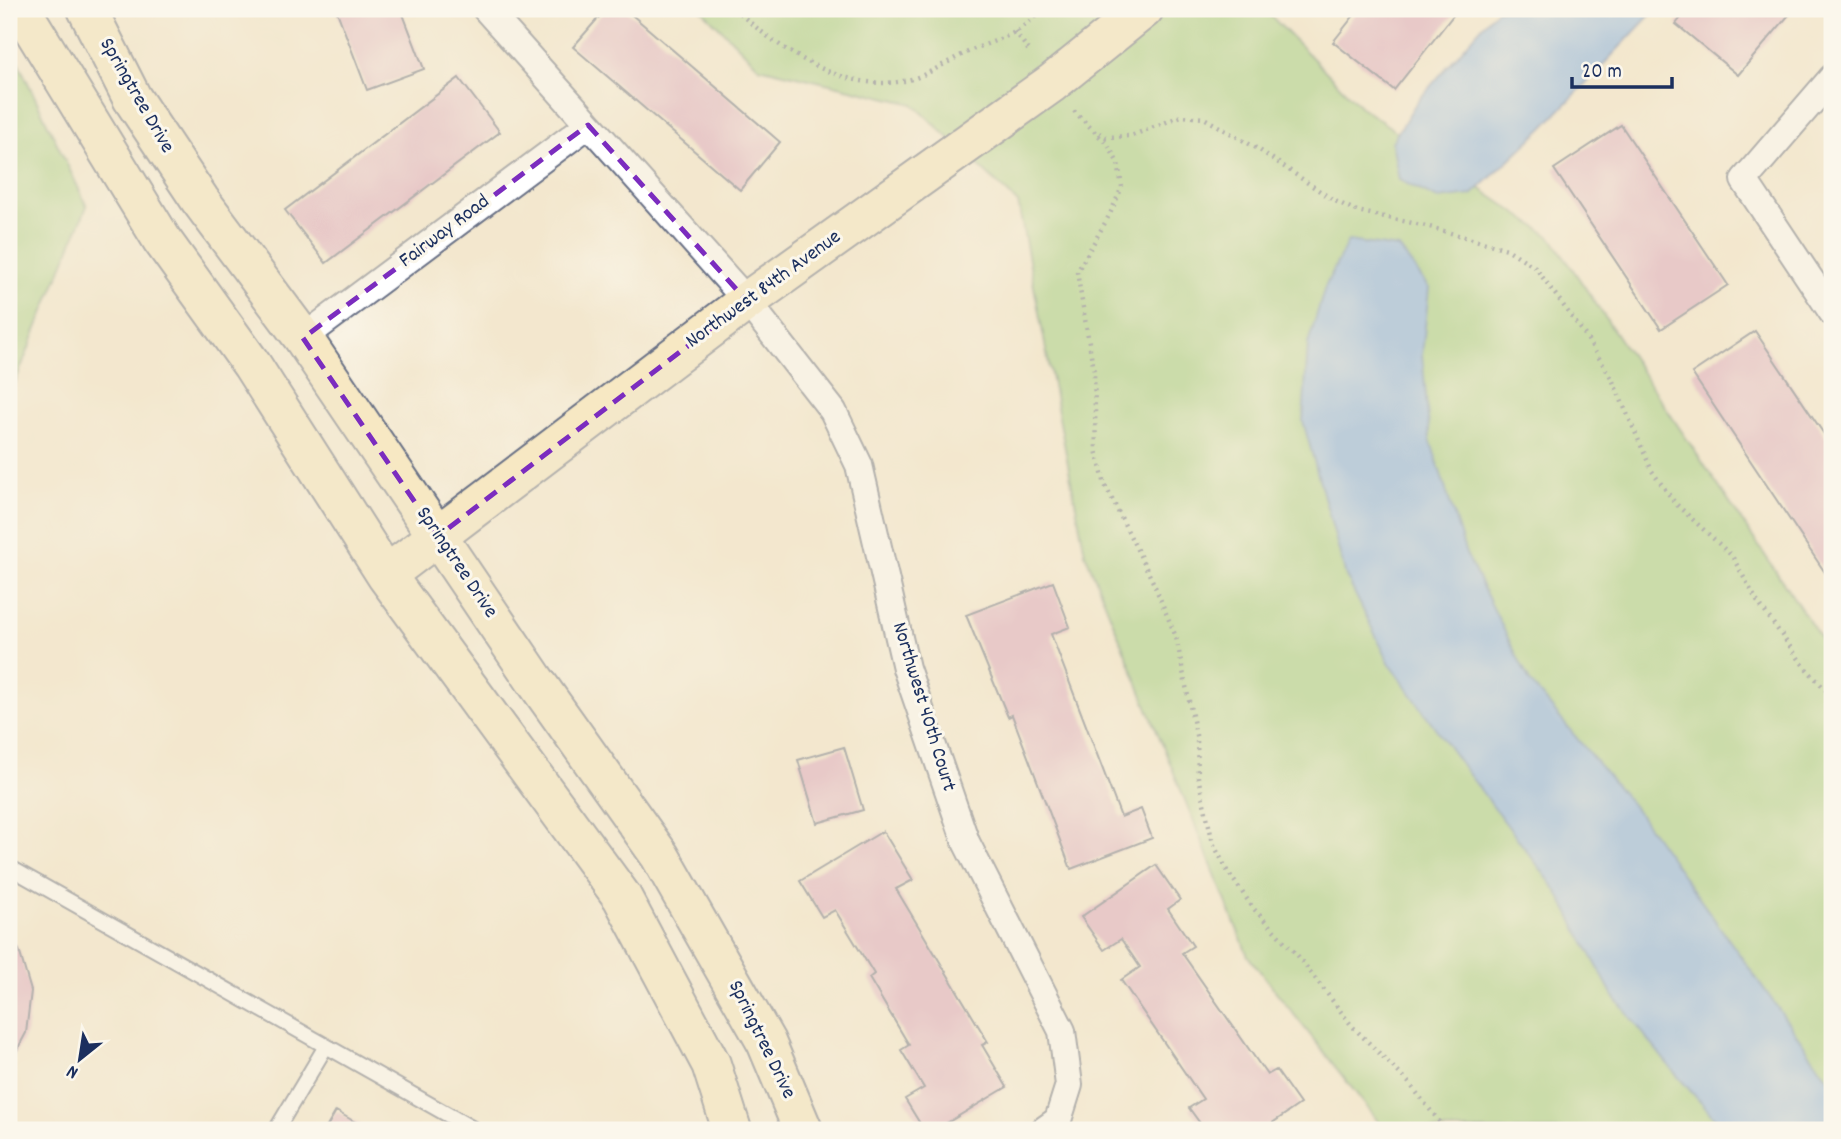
<svg xmlns="http://www.w3.org/2000/svg" width="1841" height="1139" font-family="Dekko,sans-serif">
	<style>
		.green { fill: #9cce7e; stroke: #5c7e6e; stroke-width: 2 }
		.water { fill: #7dade7; stroke: #4c6ea2; stroke-width: 2 }
		.building { fill: #dba4c1 }
		.lines { fill: none; stroke-linecap: round; stroke-linejoin: round }
		.lane-casing { stroke: #676f85; stroke-width: 18 }
		.street-casing { stroke: #676f85; stroke-width: 30 }
		.secondary-casing { stroke: #676f85; stroke-width: 42 }
		.path { stroke: #676f85; stroke-width: 4.5; stroke-dasharray: 2 5; stroke-linecap: butt }
		.lane { stroke: #fff; stroke-width: 14 }
		.street { stroke: #fff; stroke-width: 26 }
		.secondary { stroke: #f7e8c3; stroke-width: 38 }
		.marked { fill: none; stroke: #7b2cbf; stroke-width: 5; stroke-dasharray: 14 9; stroke-linejoin: round }
		.labels { text-anchor: middle; dominant-baseline: central; stroke-width: 6; stroke-linejoin: round; paint-order: stroke }
		.street-label { font-size: 21px; fill: #1b2f5e; stroke: #fbf7ec }
	</style>
	<rect width="100%" height="100%" fill="#fbf7ec"/>
	<filter id="ink" filterUnits="userSpaceOnUse"><feTurbulence type="fractalNoise" baseFrequency=".0143" numOctaves="2"/><feDisplacementMap in="SourceGraphic" scale="14" xChannelSelector="R" yChannelSelector="G"/><feConvolveMatrix kernelMatrix="1 2 1 2 8 2 1 2 1" color-interpolation-filters="sRGB"/></filter>
	<filter id="wash" filterUnits="userSpaceOnUse"><feTurbulence type="fractalNoise" baseFrequency=".00686" numOctaves="4" result="noise"/><feDisplacementMap in="SourceGraphic" scale="28" xChannelSelector="R" yChannelSelector="G"/><feGaussianBlur stdDeviation="1.57" result="paint"/><feColorMatrix in="noise" values="0 0 0 0 0 0 0 0 0 0 0 0 0 0 0 0 0 1.4 0 .05"/><feComposite in="paint" operator="in"/></filter>
	<g filter="url(#wash)">
		<rect width="100%" height="100%" fill="#f3e7ce"/>
		<path class="green" d="M701,9H1264L1362,108L1551,237L1832,655V1130H1385L1248,956L1085,553L1018,203L913,104L759,67Z
			M9,43L87,206L9,397Z"/>
		<path class="water" d="M1497,9H1656L1543,128L1472,195L1438,199L1399,180L1392,142L1416,103Z
			M1348,241L1399,248L1429,288L1422,355L1430,439L1466,554L1530,682L1634,807L1832,1084V1130H1725L1674,1072L1612,994L1557,891L1461,764L1390,664L1346,576L1303,421L1308,344L1325,287Z"/>
		<g id="blocks">
			<path class="building" d="M336,9H401L424,69L367,90Z
				M606,9H625L780,142L740,190L573,47Z
				M1359,9H1458L1394,90L1333,42Z
				M1688,9H1794L1738,75L1676,24Z
				M459,78L500,132L326,263L285,210Z
				M1621,125L1728,285L1661,329L1554,169Z
				M1755,331L1832,446V583L1692,373Z
				M1053,582L1070,627L1051,634L1121,817L1141,809L1152,838L1071,869L1012,715L1008,717L966,615Z
				M844,747L863,810L817,823L798,760Z
				M883,831L913,880L896,889L988,1042L982,1045L1007,1087L935,1130H924L905,1099L924,1088L901,1050L909,1045L869,978L874,974L835,910L822,917L800,881Z
				M1156,865L1180,900L1168,909L1193,946L1182,953L1267,1075L1276,1070L1300,1104L1262,1130H1205L1189,1108L1203,1099L1121,980L1140,967L1121,939L1104,950L1081,917Z
				M9,937L19,950L31,991L26,1033L9,1065Z
				M336,1111L369,1130H325Z"/>
		</g>
	</g>
	<g filter="url(#ink)">
		<use href="#blocks" fill-opacity="0" stroke="#676f85" stroke-width="2"/>
		<g class="lines">
			<defs>
				<path id="lane" d="M9,867L475,1130
					M276,1130L326,1046"/>
				<path id="street" d="M486,9L747,301L833,411L859,465L906,668L966,842L1062,1031L1069,1085L1058,1120L1044,1130
					M1832,78L1744,180L1832,312
					M303,338L588,125"/>
				<path id="secondary" d="M21,9L162,240L252,365L386,575L622,897L711,1064L732,1130
					M87,9L132,98L200,200L303,338L534,679L660,856L766,1042L803,1130
					M386,575L747,301L1052,83L1144,9"/>
			</defs>
			<use href="#lane" class="lane-casing"/>
			<use href="#street" class="street-casing"/>
			<use href="#secondary" class="secondary-casing"/>
			<path class="path" d="M735,9C780,51 853,100 918,77C934,71 950,60 966,53C983,44 1003,40 1020,29C1028,23 1036,15 1045,9
				M1015,31L1031,54
				M1074,111L1108,145L1118,163L1122,187L1110,214L1077,272L1094,372L1096,450L1105,485L1154,584L1176,637L1197,740L1198,777L1213,843L1228,872L1254,909L1298,956L1352,1026L1409,1083L1446,1130
				M1099,133L1106,137L1131,136L1181,116L1204,118L1258,149L1333,200L1357,211L1426,226L1507,249L1535,267L1583,332L1612,379L1652,471L1675,503L1732,556L1757,601L1804,666L1832,697"/>
			<use href="#lane" class="lane"/>
			<use href="#street" class="street"/>
			<use href="#secondary" class="secondary"/>
		</g>
	</g>
	<path d="M0 0H1841V1139H0ZM588,125L747,301L438,536L303,338Z" fill="#f3e7ce" fill-opacity=".55" fill-rule="evenodd"/>
	<path class="marked" d="M588,125L747,301L438,536L303,338Z"/>
	<g class="labels">
		<g class="street-label">
			<text transform="translate(136 96) rotate(60)">Springtree Drive</text>
			<text transform="translate(445 232) rotate(-37)">Fairway Road</text>
			<text transform="translate(764 290) rotate(-36)">Northwest 84th Avenue</text>
			<text transform="translate(456 563) rotate(56)">Springtree Drive</text>
			<text transform="translate(923 707) rotate(73)">Northwest 40th Court</text>
			<text transform="translate(761 1040) rotate(64)">Springtree Drive</text>
		</g>
	</g>
	<rect width="1841" height="1139" fill="none" stroke="#fbf7ec" stroke-width="35"/>
	<g transform="translate(80 1059) rotate(210)" stroke="#fbf7ec" stroke-width="5" paint-order="stroke">
	<path d="M0-5L12 26L0 18L-12 26Z" fill="#1b2f5e"/>
	<text y="-10" font-size="19" font-weight="bold" text-anchor="middle" fill="#1b2f5e">N</text>
	</g>
	<path d="M1572 77v10h100v-10" fill="none" stroke="#1b2f5e" stroke-width="3.5"/>
	<text x="1582" y="77" font-size="21" fill="#1b2f5e" stroke="#fbf7ec" stroke-width="5" paint-order="stroke">20 m</text>
</svg>
